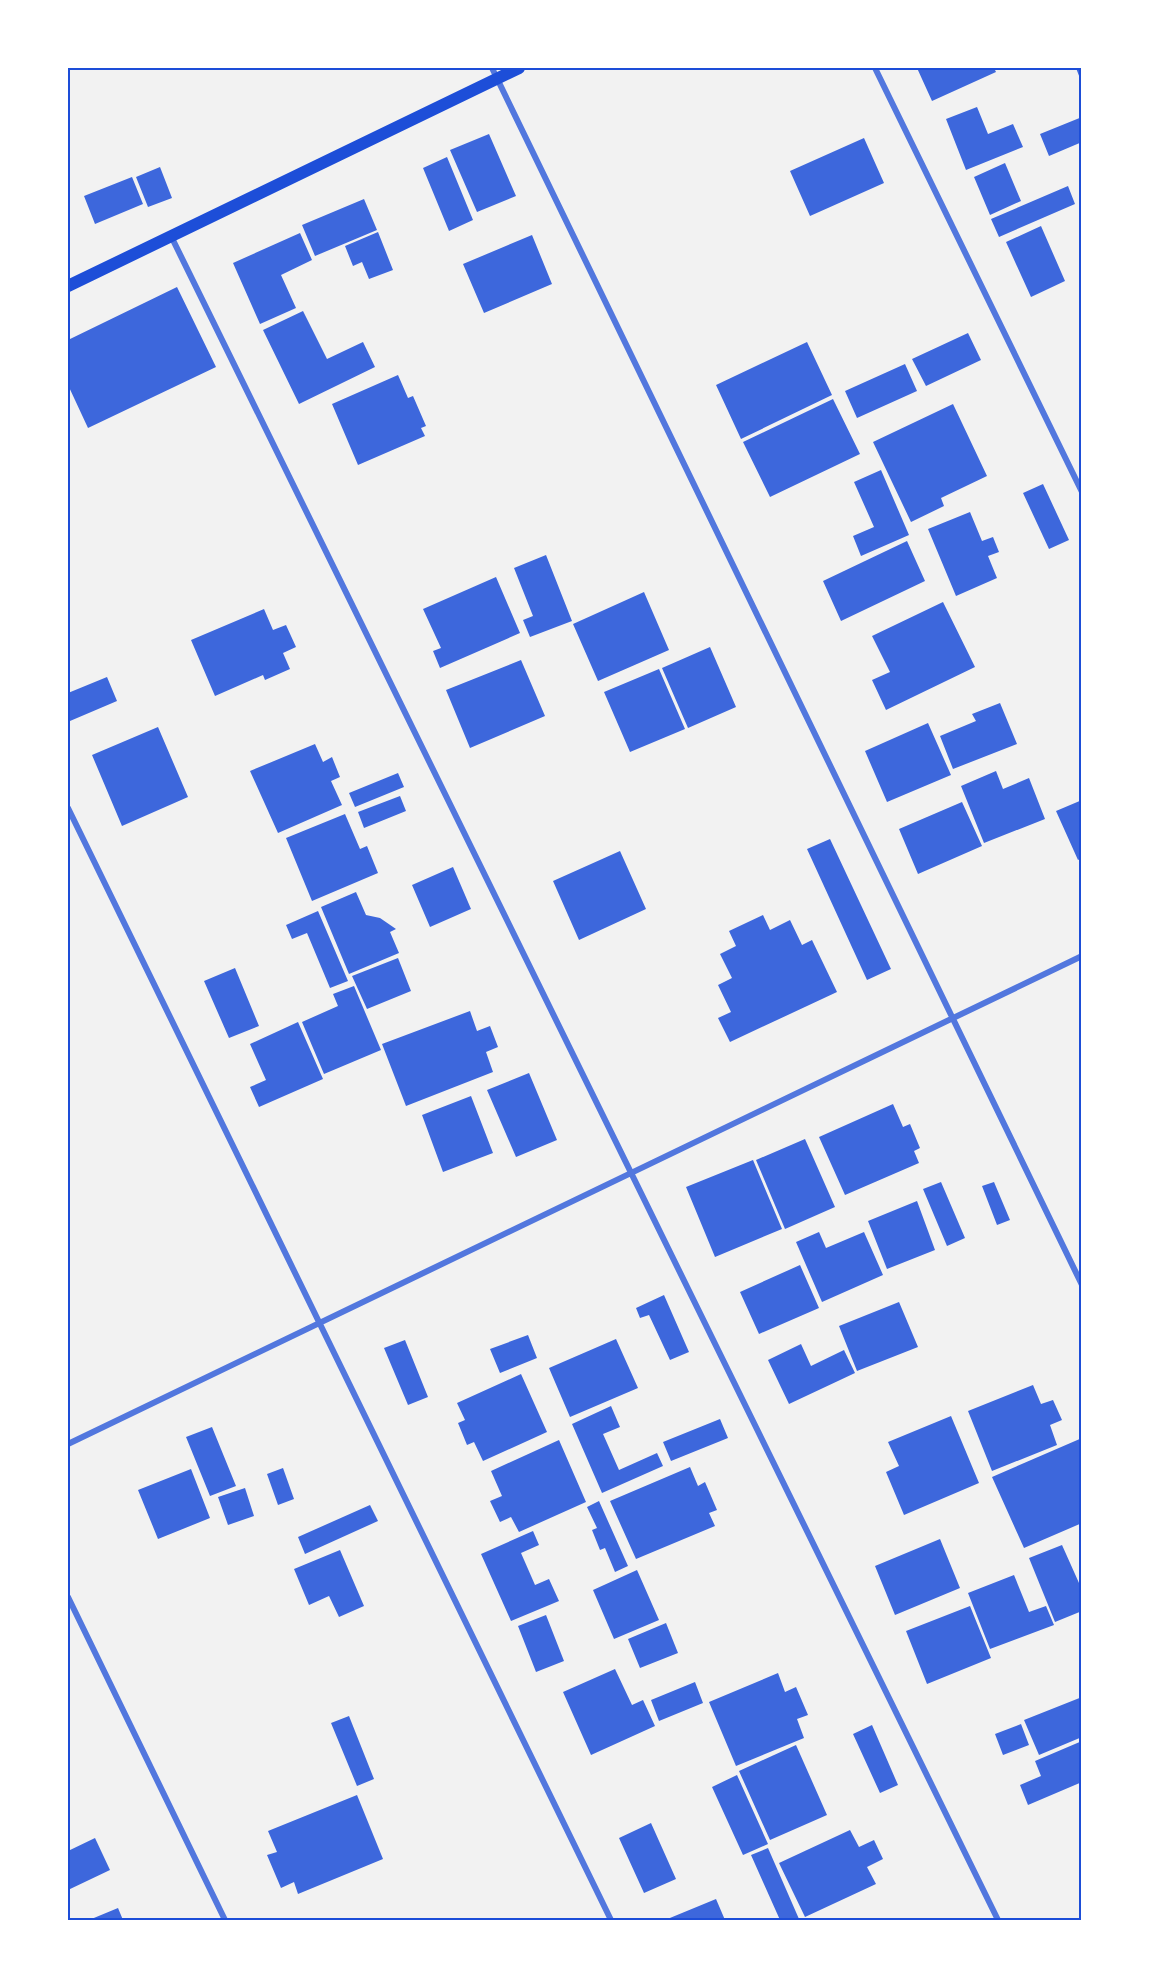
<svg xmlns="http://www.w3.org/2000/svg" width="1149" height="1988" font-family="Poppins,sans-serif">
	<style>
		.building { fill: #3d67dc }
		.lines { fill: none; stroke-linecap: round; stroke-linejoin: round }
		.minor { stroke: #5277de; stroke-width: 6 }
		.secondary { stroke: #1d4ed8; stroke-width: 12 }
		.neatline { fill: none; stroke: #1d4ed8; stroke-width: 2 }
	</style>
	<rect width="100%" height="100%" fill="#f2f2f2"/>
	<path class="building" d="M917,68H994L996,72L932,101Z
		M1076,68H1082V81H1081Z
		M977,107L988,134L1013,124L1023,147L966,170L946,119Z
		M1082,117V142L1049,156L1040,134Z
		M489,134L516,196L477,212L450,150Z
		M864,138L884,183L810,216L790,171Z
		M447,157L473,220L449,231L423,168Z
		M1005,163L1021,201L990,215L974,177Z
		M160,167L172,198L148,207L136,177Z
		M132,177L143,204L95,224L84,196Z
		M1068,186L1075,204L999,237L991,219Z
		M364,199L377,230L315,256L302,225Z
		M1041,226L1065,281L1031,297L1006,242Z
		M378,232L393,270L369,279L362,262L353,266L345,246Z
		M300,233L312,260L281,275L296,308L260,324L233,263Z
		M532,235L552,284L484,313L463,264Z
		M177,287L216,367L88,428L68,385V340Z
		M303,311L327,359L363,342L375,367L299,404L263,330Z
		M968,333L981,360L926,386L912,359Z
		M807,342L832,395L741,439L716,385Z
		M905,364L917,391L857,418L845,391Z
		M398,375L408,398L413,396L426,426L421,428L425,436L358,465L332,404Z
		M833,399L860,454L770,497L743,442Z
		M953,404L987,476L941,498L944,506L911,522L873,442Z
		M881,470L909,535L861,556L853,536L874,527L854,482Z
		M1043,484L1069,540L1049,549L1023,493Z
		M970,512L982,541L993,537L999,552L988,556L997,578L956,596L928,529Z
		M907,541L925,581L841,621L823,581Z
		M546,555L572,621L530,637L523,620L533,616L514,568Z
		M496,577L520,633L440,668L433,651L441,648L423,609Z
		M644,592L669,650L598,681L573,624Z
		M943,602L975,667L886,710L872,680L890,672L872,636Z
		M264,609L273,630L286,625L296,647L283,653L290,669L265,680L263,675L215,696L191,640Z
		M710,647L736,707L688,728L662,668Z
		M521,660L545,716L470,748L446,690Z
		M659,669L685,729L630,752L604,692Z
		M107,677L117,701L70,721L68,715V693Z
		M1000,703L1017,744L953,769L940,736L976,721L972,714Z
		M928,723L951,775L887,802L865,751Z
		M158,727L188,797L122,826L92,755Z
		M315,744L323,762L332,757L340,777L331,781L342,805L278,833L250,771Z
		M996,771L1003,789L1029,778L1045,819L984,843L961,786Z
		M398,773L404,787L355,807L349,793Z
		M400,796L406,811L364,828L358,812Z
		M1082,800V858L1078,860L1056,811Z
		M962,802L982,846L918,874L899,829Z
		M345,814L360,849L367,846L378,873L312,901L286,838Z
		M830,839L891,969L867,980L807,849Z
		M620,851L646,909L579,940L553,881Z
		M453,867L471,909L430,927L412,885Z
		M356,892L366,915L380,918L396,929L390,932L399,953L349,974L321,907Z
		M318,911L348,981L330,988L307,933L292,939L286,925Z
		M763,915L770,930L790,920L802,945L812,940L837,992L730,1042L718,1018L731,1012L718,985L732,978L720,954L736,946L729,931Z
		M398,958L411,991L367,1009L352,976Z
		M235,968L259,1026L229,1038L204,981Z
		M354,986L381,1050L324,1074L302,1022L338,1006L333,994Z
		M470,1011L477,1031L490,1026L498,1047L486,1052L493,1072L406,1106L382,1044Z
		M298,1022L323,1079L259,1107L250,1087L266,1080L250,1044Z
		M529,1073L557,1140L516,1157L487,1090Z
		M471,1096L493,1153L443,1172L422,1115Z
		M893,1104L903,1127L910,1124L920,1148L914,1151L919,1163L845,1195L819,1137Z
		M805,1139L835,1207L785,1229L756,1160Z
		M753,1160L782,1229L715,1257L686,1187Z
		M941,1182L965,1238L947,1246L923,1189Z
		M994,1182L1010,1220L997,1225L982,1186Z
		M917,1201L935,1250L887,1269L868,1221Z
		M819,1232L826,1248L864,1232L883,1275L822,1302L796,1242Z
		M800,1265L819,1308L759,1334L740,1292Z
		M664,1295L689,1352L670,1360L649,1315L640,1318L636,1308Z
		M899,1302L918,1347L857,1371L839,1326Z
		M528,1335L537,1358L500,1373L490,1349Z
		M616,1339L638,1388L570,1417L549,1368Z
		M405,1340L428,1397L408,1405L384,1348Z
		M801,1344L811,1366L844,1350L855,1373L789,1404L768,1360Z
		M521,1374L547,1432L483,1461L474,1442L467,1445L458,1423L465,1420L457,1403Z
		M1033,1385L1041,1404L1053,1400L1062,1420L1050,1425L1057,1445L992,1471L968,1411Z
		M611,1406L620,1427L603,1434L619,1470L657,1453L663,1466L602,1493L572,1424Z
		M951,1416L979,1483L904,1515L886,1472L899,1466L888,1442Z
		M720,1419L728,1438L671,1461L663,1442Z
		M212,1427L236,1486L210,1496L186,1437Z
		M1082,1438V1523L1024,1548L992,1477Z
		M559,1440L586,1502L519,1532L511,1517L500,1522L490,1501L502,1496L491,1471Z
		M690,1467L698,1486L705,1482L717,1510L709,1513L715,1526L636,1559L610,1501Z
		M283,1468L294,1499L278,1505L267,1474Z
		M191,1469L210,1518L158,1539L138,1490Z
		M245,1488L254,1516L228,1525L218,1497Z
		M599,1501L628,1566L615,1572L605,1548L600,1550L592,1530L597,1528L587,1507Z
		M370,1505L378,1521L305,1554L298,1537Z
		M533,1531L539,1545L521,1553L535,1585L549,1579L559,1601L511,1621L481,1554Z
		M940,1539L960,1588L895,1615L875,1566Z
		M1062,1545L1079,1583L1082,1582V1611L1055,1622L1029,1558Z
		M340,1550L364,1606L339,1617L329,1596L309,1605L294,1569Z
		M637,1570L659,1620L614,1639L593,1590Z
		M1014,1575L1029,1612L1046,1606L1054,1625L990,1649L968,1593Z
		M970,1606L991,1658L927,1684L906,1631Z
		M546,1615L564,1661L536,1672L518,1626Z
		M666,1623L678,1653L640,1668L628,1639Z
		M615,1669L632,1705L643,1700L655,1726L591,1755L563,1692Z
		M778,1673L785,1692L796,1687L808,1715L797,1719L804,1738L736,1766L709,1702Z
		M695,1682L703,1703L659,1721L651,1700Z
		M1082,1697V1737L1039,1755L1024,1720Z
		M349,1716L374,1779L357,1786L331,1723Z
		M1021,1724L1029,1745L1003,1755L995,1734Z
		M872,1725L898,1785L880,1793L853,1734Z
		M1082,1741V1782L1028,1805L1020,1785L1041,1776L1035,1761Z
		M796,1745L827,1815L770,1840L739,1771Z
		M737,1775L768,1844L743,1855L712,1787Z
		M357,1795L383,1859L298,1894L294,1882L281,1888L267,1855L277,1852L268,1831Z
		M651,1823L676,1879L644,1893L619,1838Z
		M850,1830L859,1847L874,1840L883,1859L867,1867L876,1884L805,1917L779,1863Z
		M95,1838L110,1870L68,1890V1851Z
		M768,1848L799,1919L796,1920H780L751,1855Z
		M716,1899L725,1920H665Z
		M118,1908L123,1920H89Z"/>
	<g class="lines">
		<path class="minor" d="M492,68L1082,1285
			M875,68L1082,492
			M171,236L998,1920
			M68,808L611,1920
			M68,1444L1082,956
			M68,1597L225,1920"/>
		<path class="secondary" d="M68,286L519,68"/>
	</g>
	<rect width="1149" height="1988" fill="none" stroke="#ffffff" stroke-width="138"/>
	<rect x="69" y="69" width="1011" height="1850" class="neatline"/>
</svg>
